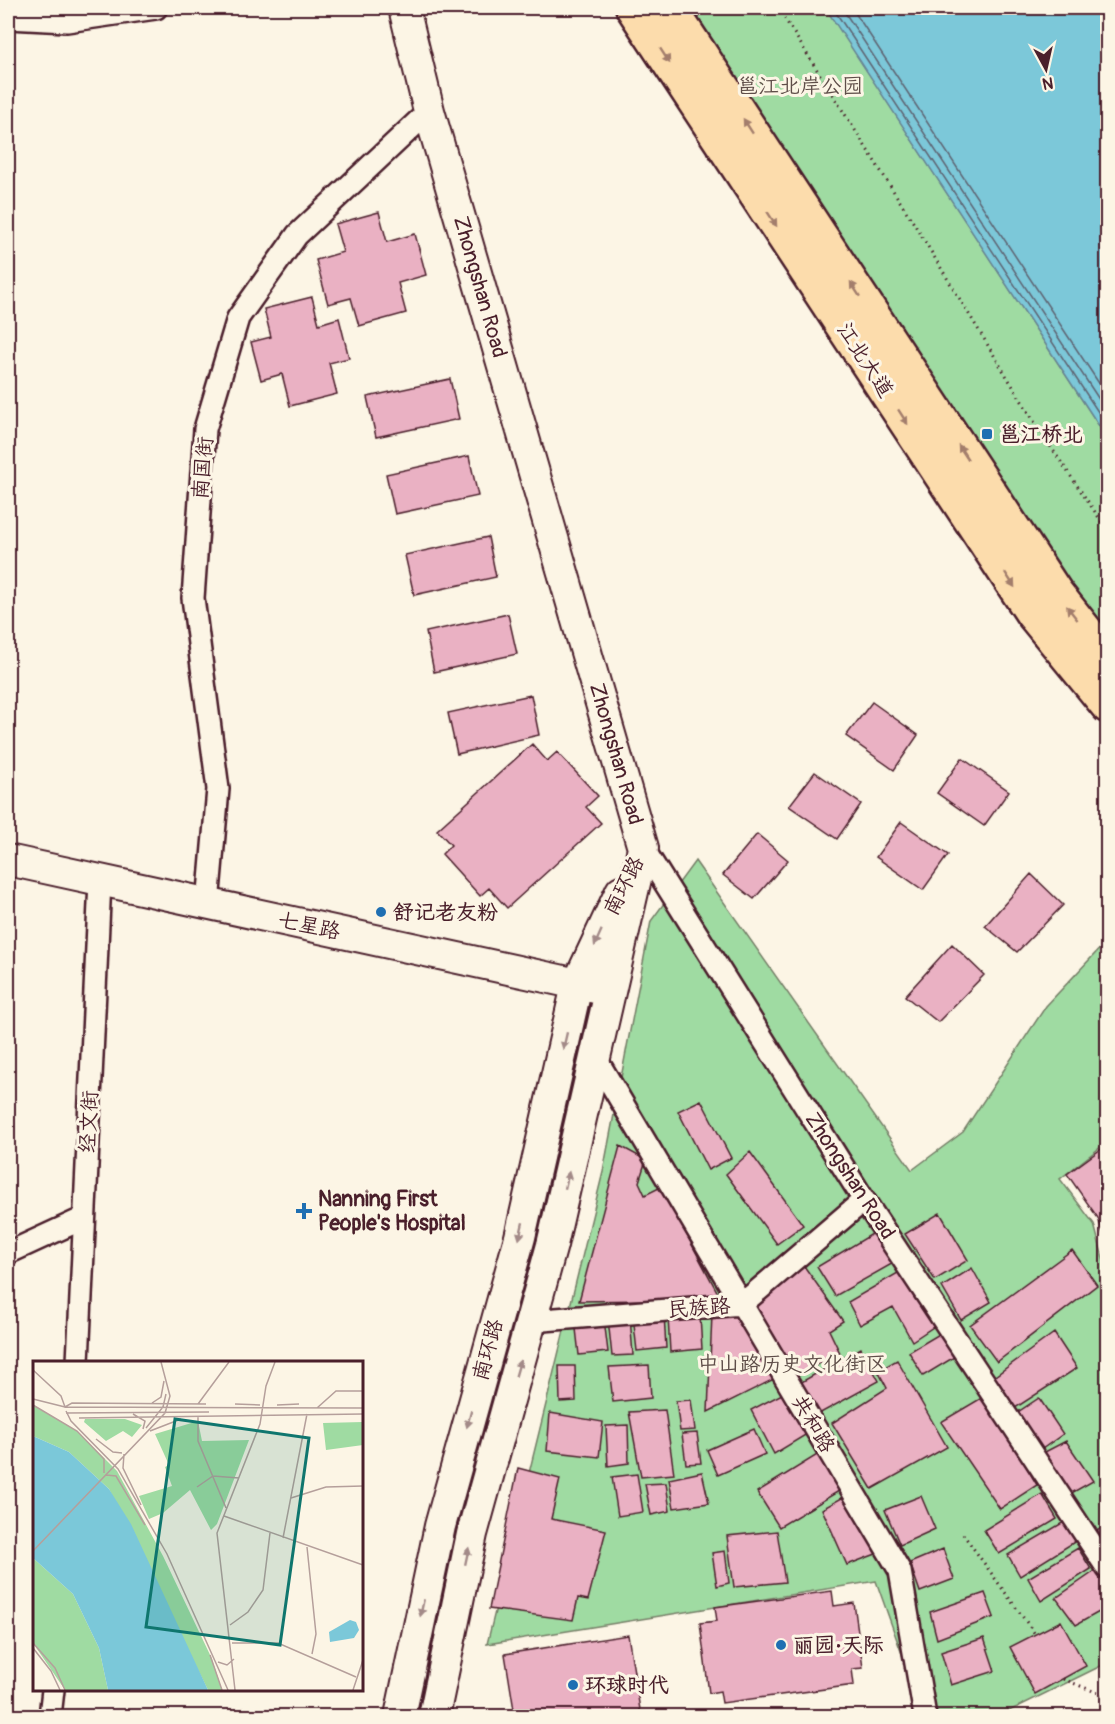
<svg xmlns="http://www.w3.org/2000/svg" width="1115" height="1724" font-family="Pangolin,'LXGW WenKai TC',sans-serif">
	<style>
		.green { fill: #9fdba2; stroke: #747d66; stroke-width: 1.5 }
		.water { fill: #7bc8d9; stroke: #678493; stroke-width: 1.5 }
		.lines { fill: none; stroke-linecap: round; stroke-linejoin: round }
		.shore { stroke: #5e6371; stroke-width: 1.5 }
		.building { fill: #eab1c3; stroke: #4a1f2b; stroke-width: 1.5 }
		.street-casing { stroke: #4a1f2b; stroke-width: 26 }
		.secondary-casing { stroke: #4a1f2b; stroke-width: 34 }
		.primary-casing { stroke: #4a1f2b; stroke-width: 38 }
		.path { stroke: #4a1f2b; stroke-width: 3; stroke-dasharray: 1.5 4.5; stroke-linecap: butt }
		.street { stroke: #fcf5e5; stroke-width: 21 }
		.secondary { stroke: #fcf5e5; stroke-width: 30 }
		.primary { stroke: #fcdcac; stroke-width: 33 }
		.oneway { fill: #a37e6c }
		.oneway2 { fill: #a38a88 }
		.poi-dot { fill: #1f6fb2; stroke: #fcf5e5; stroke-width: 2 }
		.labels { text-anchor: middle; dominant-baseline: central; stroke-width: 6; stroke-linejoin: round; paint-order: stroke }
		.park-label { font-size: 21px; fill: #5f4e49; stroke: #fcf5e5 }
		.street-label { font-size: 21px; fill: #4a1f2b; stroke: #fcf5e5 }
		.poi-label { font-size: 21px; font-weight: bold; fill: #4a1f2b; stroke: #fcf5e5; text-anchor: start }
		.inset-road { fill: none; stroke: #b59f9b; stroke-width: 1.5 }
		.view { fill: #0f766e; fill-opacity: 0.15; stroke: #0f766e; stroke-width: 3 }
		.inset-edge { fill: none; stroke: #4a1f2b; stroke-width: 3 }
	</style>
	<rect width="100%" height="100%" fill="#fcf5e5"/>
	<filter id="ink" filterUnits="userSpaceOnUse"><feTurbulence type="fractalNoise" baseFrequency=".0167" numOctaves="2"/><feDisplacementMap in="SourceGraphic" scale="12" xChannelSelector="R" yChannelSelector="G"/><feConvolveMatrix kernelMatrix="1 2 1 2 8 2 1 2 1" color-interpolation-filters="sRGB"/></filter>
	<g filter="url(#ink)">
		<path class="green" d="M670,8H826L1107,438V659Z
			M695,861L912,1170L963,1132L1046,1006L1107,941V1142L1060,1179L1094,1224L1107,1273V1663L999,1716H924L876,1581L487,1644L603,1172L651,921Z"/>
		<path class="water" d="M826,8H1107V438L828,12Z"/>
		<g class="lines">
			<path class="shore" d="M833,8L1108,427
				M842,8L1108,413
				M852,8L1108,397"/>
		</g>
		<path class="building" d="M379,212L387,242L415,234L426,275L398,283L406,313L359,326L351,298L328,304L316,260L343,252L335,224Z
			M312,297L319,324L339,318L349,358L329,363L337,394L290,406L282,374L261,380L251,342L271,337L264,309Z
			M450,379L459,419L376,437L367,397Z
			M469,456L478,496L395,514L386,474Z
			M488,537L496,577L414,595L405,555Z
			M508,614L517,654L434,672L426,632Z
			M531,695L539,735L457,754L448,713Z
			M872,702L918,735L894,770L846,736Z
			M532,744L547,761L557,752L598,796L586,807L601,823L507,908L489,888L480,896L442,854L451,845L437,830Z
			M962,758L1009,791L984,826L937,793Z
			M815,772L861,804L837,839L789,806Z
			M901,822L948,855L923,890L876,857Z
			M757,834L788,860L754,899L723,875Z
			M1031,874L1063,905L1017,952L985,926Z
			M952,944L984,975L938,1022L905,996Z
			M701,1100L731,1158L708,1170L678,1111Z
			M1108,1144V1248L1098,1218L1067,1174Z
			M620,1146L646,1160L639,1182L645,1195L661,1187L721,1299L579,1301Z
			M750,1152L803,1225L777,1244L726,1174Z
			M940,1213L968,1260L935,1280L905,1234Z
			M877,1231L897,1261L835,1296L817,1267Z
			M1072,1250L1097,1285L997,1362L970,1325Z
			M804,1266L843,1321L829,1330L840,1353L792,1378L751,1307Z
			M972,1268L991,1302L961,1320L942,1287Z
			M903,1270L936,1325L912,1341L893,1307L860,1325L848,1302Z
			M737,1313L776,1378L708,1412L712,1314Z
			M664,1314L666,1348L637,1351L633,1316Z
			M700,1316L702,1349L670,1352L668,1317Z
			M630,1317L633,1355L612,1356L608,1319Z
			M604,1319L608,1352L579,1355L575,1320Z
			M941,1333L956,1356L923,1376L909,1352Z
			M1054,1333L1077,1368L1012,1410L991,1379Z
			M861,1348L879,1381L817,1415L798,1384Z
			M897,1360L947,1447L872,1489L832,1423L887,1388L878,1371Z
			M649,1365L651,1398L613,1402L609,1367Z
			M559,1366H575L576,1401L560,1402Z
			M786,1392L807,1434L774,1454L751,1410Z
			M985,1396L1037,1485L1000,1509L941,1422Z
			M1039,1398L1063,1434L1042,1449L1018,1412Z
			M691,1400L695,1430L680,1431L676,1401Z
			M665,1410L674,1474L641,1477L629,1412Z
			M550,1413L603,1422L599,1457L547,1451Z
			M628,1425L629,1463L608,1466L606,1426Z
			M754,1429L765,1454L718,1475L707,1450Z
			M697,1433L701,1463L686,1464L682,1434Z
			M1066,1441L1093,1481L1068,1495L1041,1454Z
			M822,1452L844,1488L779,1527L757,1492Z
			M518,1468L560,1479L551,1519L606,1530L588,1600L578,1598L573,1620L489,1609Z
			M702,1472L709,1503L674,1508L669,1479Z
			M637,1474L643,1512L618,1516L612,1477Z
			M666,1483L670,1511L651,1515L645,1484Z
			M849,1494L876,1554L847,1565L822,1509Z
			M1042,1494L1057,1519L999,1554L984,1530Z
			M921,1496L935,1529L900,1545L885,1510Z
			M1064,1522L1076,1541L1020,1576L1008,1555Z
			M1108,1524V1557L1092,1534Z
			M777,1531L785,1582L734,1587L727,1536Z
			M1078,1548L1091,1569L1041,1601L1028,1578Z
			M943,1549L954,1579L920,1592L910,1563Z
			M725,1551L729,1583L717,1586L712,1553Z
			M1098,1569L1108,1585V1607L1076,1625L1056,1598Z
			M832,1591L834,1606L854,1603L863,1668L852,1669L854,1685L722,1703L720,1691L709,1693L700,1623L717,1621L715,1607Z
			M985,1593L994,1617L937,1639L930,1612Z
			M1061,1621L1086,1666L1035,1694L1010,1647Z
			M628,1635L641,1716H515L505,1654Z
			M984,1638L995,1671L951,1685L941,1652Z
			M246,1708L248,1716H203Z"/>
		<g class="lines">
			<defs>
				<path id="street" d="M8,18L67,21L156,8
					M643,848L864,1200L1108,1569
					M208,904L218,789L193,598L205,429L238,318L297,235L429,111
					M595,1057L900,1571L925,1716
					M8,1253L84,1218
					M531,1321L742,1304L864,1200
					M78,1362L100,881
					M50,1716L53,1690"/>
				<path id="secondary" d="M404,8L429,111L643,848L552,1245L472,1534L434,1716
					M8,860L596,988
					M400,1716L440,1526L520,1237L577,985L621,891"/>
				<path id="primary" d="M633,8L1032,613L1108,706
					M670,8L1056,593L1108,659"/>
			</defs>
			<use href="#street" class="street-casing"/>
			<use href="#secondary" class="secondary-casing"/>
			<use href="#primary" class="primary-casing"/>
			<path class="path" d="M778,8L913,222L1040,431L1108,531
				M963,1534L1035,1634
				M1063,1679L1108,1697"/>
			<use href="#street" class="street"/>
			<use href="#secondary" class="secondary"/>
			<use href="#primary" class="primary"/>
		</g>
		<defs><path id="oneway-solid" d="M-6-.8H1V-3.2L6.5 0L1 3.2V.8H-6Z" transform="scale(1.5)"/></defs>
		<g class="oneway">
			<use href="#oneway-solid" transform="translate(665 56) rotate(57)"/>
			<use href="#oneway-solid" transform="translate(748 126) rotate(-123)"/>
			<use href="#oneway-solid" transform="translate(772 219) rotate(57)"/>
			<use href="#oneway-solid" transform="translate(855 289) rotate(-123)"/>
			<use href="#oneway-solid" transform="translate(903 417) rotate(57)"/>
			<use href="#oneway-solid" transform="translate(963 452) rotate(-123)"/>
			<use href="#oneway-solid" transform="translate(1010 580) rotate(57)"/>
			<use href="#oneway-solid" transform="translate(1072 613) rotate(-128)"/>
		</g>
		<g class="oneway2">
			<use href="#oneway-solid" transform="translate(598 938) rotate(114)"/>
			<use href="#oneway-solid" transform="translate(565 1041) rotate(103)"/>
			<use href="#oneway-solid" transform="translate(567 1180) rotate(-77)"/>
			<use href="#oneway-solid" transform="translate(521 1231) rotate(103)"/>
			<use href="#oneway-solid" transform="translate(518 1368) rotate(-74)"/>
			<use href="#oneway-solid" transform="translate(469 1419) rotate(105)"/>
			<use href="#oneway-solid" transform="translate(467 1556) rotate(-78)"/>
			<use href="#oneway-solid" transform="translate(422 1608) rotate(102)"/>
		</g>
	</g>
	<g class="poi-dot">
		<rect x="981" y="428" width="12" height="12" rx="3"/>
		<circle cx="381" cy="912" r="6"/>
		<path d="M301 1202h6v6h6v6h-6v6h-6v-6h-6v-6h6z"/>
		<circle cx="781" cy="1645" r="6"/>
		<circle cx="573" cy="1685" r="6"/>
	</g>
	<g class="labels">
		<g class="park-label">
			<text x="800" y="86">邕江北岸公园</text>
			<text x="792" y="1364">中山路历史文化街区</text>
		</g>
		<g class="street-label">
			<text transform="translate(480 287) rotate(74)">Zhongshan Road</text>
			<text transform="translate(865 360) rotate(57)">江北大道</text>
			<text transform="translate(203 468) rotate(-85)">南国街</text>
			<text transform="translate(616 754) rotate(74)">Zhongshan Road</text>
			<text transform="translate(624 886) rotate(-63)">南环路</text>
			<text transform="translate(309 926) rotate(12)">七星路</text>
			<text transform="translate(89 1122) rotate(-87)">经文街</text>
			<text transform="translate(850 1176) rotate(57)">Zhongshan Road</text>
			<text transform="translate(699 1308) rotate(-4)">民族路</text>
			<text transform="translate(488 1350) rotate(-75)">南环路</text>
			<text transform="translate(813 1424) rotate(59)">共和路</text>
		</g>
		<g class="poi-label">
			<text x="999" y="434">邕江桥北</text>
			<text x="393" y="912">舒记老友粉</text>
			<text x="318" y="1199">Nanning First<tspan x="318" dy="24">People's Hospital</tspan></text>
			<text x="793" y="1645">丽园·天际</text>
			<text x="585" y="1685">环球时代</text>
		</g>
	</g>
	<g transform="translate(33 1361)">
		<rect width="330" height="330" fill="#fcf5e5"/>
		<path d="M0,44L44,70L84,110L130,195L179,298L189,329H175L76,128L36,91L0,75ZM52,58H92L109,64L99,76L90,70L73,80L51,61ZM165,60L169,80L216,79L184,163L178,169L157,129L130,152L116,158L106,135L139,125L132,106L136,104L122,73ZM330,61V84L293,89L290,62ZM0,197L40,233L66,287L75,329H32L0,282Z" fill="#9fdba2"/>
		<path d="M0,75L36,91L76,128L98,163L175,329H75L66,287L40,233L0,197ZM317,259L323,261L326,269L321,277L297,281L296,271Z" fill="#7bc8d9"/>
		<path class="inset-road" d="M0,9L28,35L32,46L39,42L173,43M0,38L32,46M119,42L128,36L131,20M165,43L196,1M202,43L227,44M0,44L44,70L71,98V112M244,44L266,43M32,46L330,47M284,47L303,30H330M33,50L38,60L85,108L134,193L195,329M33,52L176,51M100,53L112,60L110,68M165,56V80L193,147M46,57L330,53M113,67L130,46L133,33M117,70L148,58M63,78L80,91L89,92M91,93L90,107L108,144M73,114L83,115L112,164M164,126L180,115L206,117M258,137L293,126L330,125M191,155L330,204M250,177L274,53M274,186L283,273L279,293M0,190L132,52L137,35L128,1M197,264L215,251L230,229L237,172M0,282L22,307L32,329M199,282H245L323,316M0,287L18,310L27,329M177,294L189,329M185,301L194,304L201,298M202,329L184,172L227,63L233,25L242,1M320,329L330,299"/>
		<path class="view" d="M142,58L276,77L247,284L113,266Z"/>
		<rect width="330" height="330" class="inset-edge"/>
	</g>
	<rect width="1115" height="1724" fill="none" stroke="#fcf5e5" stroke-width="30"/>
	<rect x="15" y="15" width="1085" height="1694" fill="none" stroke="#4a1f2b" stroke-width="2" filter="url(#ink)"/>
	<g transform="translate(1046 69) rotate(172)" stroke="#fcf5e5" stroke-width="4.5" paint-order="stroke">
	<path d="M0-4.5L10 22L0 15L-10 22Z" fill="#4a1f2b"/>
	<text y="-9" font-size="16" font-weight="bold" text-anchor="middle" fill="#4a1f2b">N</text>
	</g>
</svg>
